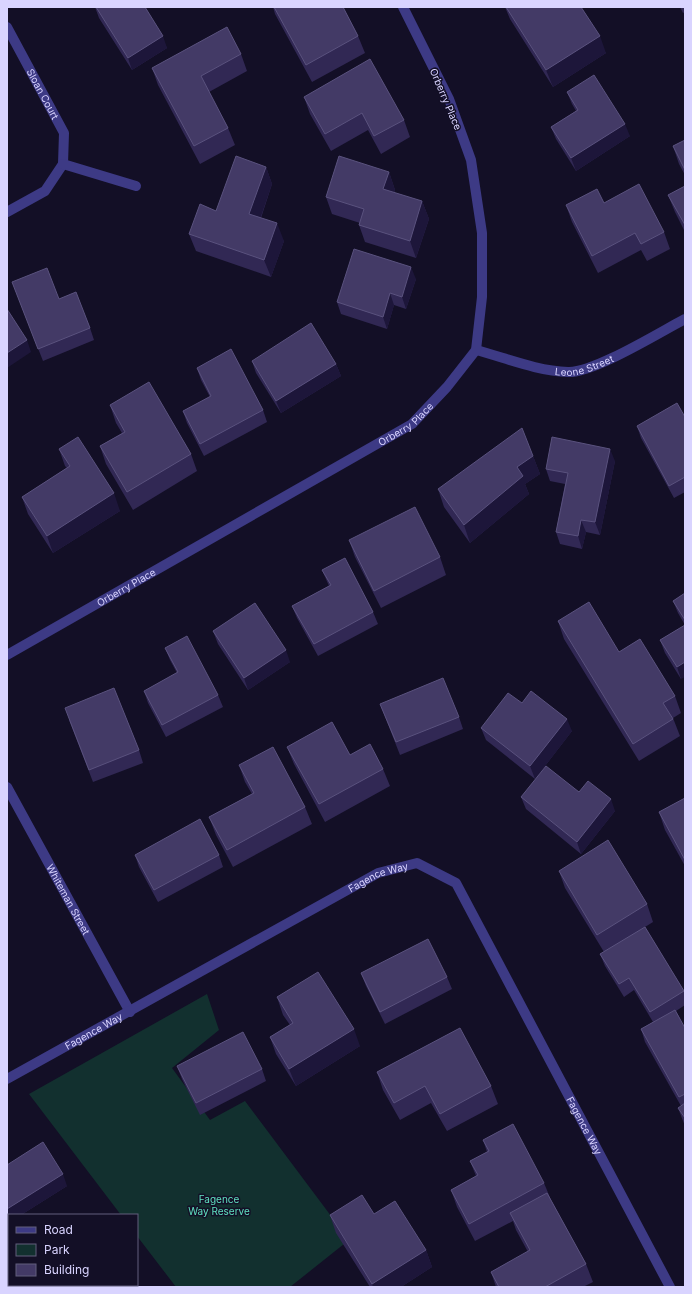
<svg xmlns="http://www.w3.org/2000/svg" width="692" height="1294" font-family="Inter,sans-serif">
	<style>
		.green { fill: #12302f }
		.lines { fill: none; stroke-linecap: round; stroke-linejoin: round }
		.minor { stroke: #3d3a85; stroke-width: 10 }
		.wall { fill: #312854 }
		.shaded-wall { fill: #1d163a }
		.building { fill: #433a66; stroke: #5a527e }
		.labels { text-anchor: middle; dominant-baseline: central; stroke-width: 3; stroke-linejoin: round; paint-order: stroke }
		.street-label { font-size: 10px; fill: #d9d4ff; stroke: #130f26 }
		.park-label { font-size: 10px; fill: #5fe0c0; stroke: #130f26 }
	</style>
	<rect width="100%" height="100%" fill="#130f26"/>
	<path class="green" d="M207,994L219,1030L172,1068L210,1120L245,1101L349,1240L290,1287H176L137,1236V1215H121L29,1094Z"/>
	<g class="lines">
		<g class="minor">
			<path id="s1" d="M7,27L64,133L63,164L45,191L7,212"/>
			<path d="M63,164L136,186"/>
			<path id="s2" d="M476,350C506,358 537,371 568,372C594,373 660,332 685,319"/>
			<path id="s3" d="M7,655L412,424L447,387L476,350L482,297V233L471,160L449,99L403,7"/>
			<path id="s4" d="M7,787L130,1012"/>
			<path id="s5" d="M7,1079L378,873L417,863L456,883L670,1287"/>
		</g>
	</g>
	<path class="wall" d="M95,7H145L167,48L132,70L99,18Z
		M273,7H343L358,36L365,53L312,82L275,14Z
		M505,7H567L606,53L553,87L510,19Z
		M680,7H685V12L683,13Z
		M241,54L247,71L209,92L228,128L235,145L200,164L158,85L152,68Z
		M567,92L630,136L576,171L556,139L551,127L576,111L572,104Z
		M304,97L404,120L410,137L381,154L368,130L331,151L310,114Z
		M685,140V175L679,164L673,146Z
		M266,167L272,184L261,218L284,241L271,277L196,251L189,234Z
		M389,172L395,190L394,193L422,201L429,219L416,258L365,242L359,225L360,223L332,214L326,197Z
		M685,186V232L675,212L668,195Z
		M604,203L664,232L670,249L647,261L641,250L598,273L572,222L566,205Z
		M416,279L406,309L394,305L387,329L341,314L337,302Z
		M12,282L59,299L90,328L94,340L43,361Z
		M252,361L336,364L341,376L281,413L256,373Z
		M197,368L263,410L267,422L204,456L187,423L183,411L210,397L201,380Z
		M110,405L191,454L197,471L133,510L106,464L100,446L122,433L116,423Z
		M685,417V492L674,498L641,438L637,426Z
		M59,449L120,511L53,553L28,514L22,497L67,468L65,466Z
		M533,456L540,474L525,484L529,494L470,543L444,507L438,489Z
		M615,461L600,535L586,532L582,549L560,544L556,532L565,484L550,481L546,469Z
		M349,540L440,557L446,575L381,608L355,557Z
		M322,570L373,612L378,624L318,656L297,618L292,606L329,586Z
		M685,593V625L678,613L673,601Z
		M558,621L619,652L675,696L681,713L673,718L680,736L639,761L564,639Z
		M685,625L681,679L665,653L660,640Z
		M213,631L290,662L248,690L218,644Z
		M165,648L218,695L223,707L166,737L148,703L144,691L177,673L170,660Z
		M522,703L572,731L535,779L486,740L481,728Z
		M380,704L459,717L463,729L400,755Z
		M69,720L139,750L143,763L93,782Z
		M287,747L383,769L390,786L325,822L294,764Z
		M239,765L305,807L312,824L233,867L216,835L209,817L252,794L245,782Z
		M579,792L615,811L581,854L526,809L521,797Z
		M685,798V866L665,830L659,812Z
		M135,855H219L223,867L158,902L139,867Z
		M559,871L647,904L653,922L645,927L685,993V1005L676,1011L685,1028V1126L678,1108L681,1106L645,1042L641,1029L653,1022L634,990L624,997L605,966L600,954L604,952L565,888Z
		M361,973L447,977L452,989L385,1024L366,986Z
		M277,997L360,1046L296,1086L276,1054L270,1037L290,1025L283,1015Z
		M177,1066L262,1069L266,1081L200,1115L182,1079Z
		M377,1072L491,1086L498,1104L447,1131L431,1103L400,1120L383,1090Z
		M483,1140L544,1183L551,1200L586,1264L593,1282L583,1287H496L491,1272L528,1252L516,1230L513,1221L475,1241L457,1207L451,1190L476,1176L470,1161L487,1152Z
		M7,1165L67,1186L21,1215H9V1219L7,1216Z
		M374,1214L426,1250L432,1267L401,1287H370L336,1233L330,1215Z"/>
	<path class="shaded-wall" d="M163,36L167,48L132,70L128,58Z
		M600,36L606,53L553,87L546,70Z
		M625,124L630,136L576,171L571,158Z
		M266,167L272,184L256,231L249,214Z
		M389,172L395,190L389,207L383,189Z
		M422,201L429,219L416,258L410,241Z
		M277,223L284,241L271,277L264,260Z
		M411,267L416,279L406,309L402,297Z
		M390,293L394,305L387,329L383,317Z
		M27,340L31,352L7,368V353Z
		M336,364L341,376L281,413L276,401Z
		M610,449L615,461L600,535L595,522Z
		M533,456L540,474L525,484L529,494L470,543L464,525L517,467Z
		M114,493L120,511L53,553L47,536Z
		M581,520L586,532L582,549L578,536Z
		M286,650L290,662L248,690L244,678Z
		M685,662V677L681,679L677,667Z
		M567,719L572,731L535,779L530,766Z
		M611,799L615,811L581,854L577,842Z
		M354,1029L360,1046L296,1086L289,1069Z
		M63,1174L67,1186L21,1215H9V1217L7,1211V1209Z
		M426,1250L432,1267L401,1287H373L372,1284Z"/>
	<path class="building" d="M96,7H145L163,36L128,58Z
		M274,7H343L358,36L306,65Z
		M506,7H581L600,36L546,70Z
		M227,27L241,54L201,76L228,128L194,146L152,68Z
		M370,59L404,120L374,136L362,113L325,134L304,97Z
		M594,75L625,124L571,158L551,127L578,110L567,92Z
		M685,140V170L673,146Z
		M236,156L266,167L249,214L277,223L264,260L189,234L200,204L216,211Z
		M339,156L389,172L383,189L422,201L410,241L359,225L364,209L326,197Z
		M639,184L664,232L641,244L635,233L592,256L566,205L597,189L604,203Z
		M685,186V225L668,195Z
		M354,249L411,267L402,297L390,293L383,317L337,302Z
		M47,268L59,299L76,292L90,328L38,349L12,282Z
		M7,309L27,340L7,353Z
		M311,323L336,364L276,401L252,361Z
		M231,349L263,410L200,444L183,411L211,396L197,368Z
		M149,382L191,454L127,492L100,446L125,432L110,405Z
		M677,403L685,417V477L669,486L637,426Z
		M522,428L533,456L517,467L523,476L464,525L438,489Z
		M78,437L114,493L47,536L22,497L70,466L59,449Z
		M552,437L610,449L595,522L581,520L578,536L556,532L568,473L546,469Z
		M415,507L440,557L374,591L349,540Z
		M345,558L373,612L314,644L292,606L331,585L322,570Z
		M685,593V620L673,601Z
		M589,602L619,652L640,639L675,696L663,703L673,719L633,744L558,621Z
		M255,603L286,650L244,678L213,631Z
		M685,625V662L677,667L660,640Z
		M187,636L218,695L162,725L144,691L178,672L165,648Z
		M443,678L459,717L396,742L380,704Z
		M114,688L139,750L89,770L65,708Z
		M531,691L567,719L530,766L481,728L508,693L522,703Z
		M332,722L350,755L370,744L383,769L319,804L287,747Z
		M273,747L305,807L227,850L209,817L254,793L239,765Z
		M546,766L579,792L588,781L611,799L577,842L521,797Z
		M685,798V860L659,812Z
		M200,819L219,855L154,890L135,855Z
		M608,840L647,904L597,935L559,871Z
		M645,927L684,991L650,1012L629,978L619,984L600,954Z
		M428,939L447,977L380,1012L361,973Z
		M318,972L354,1029L289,1069L270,1037L293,1023L277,997Z
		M675,1010L685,1028V1094L679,1097L641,1029Z
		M460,1028L491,1086L440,1114L425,1086L394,1103L377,1072Z
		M243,1032L262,1069L196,1103L177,1066Z
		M685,1103V1118L678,1108Z
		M513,1124L544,1183L469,1224L451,1190L478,1175L470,1161L489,1151L483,1140Z
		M43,1142L63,1174L7,1209V1165Z
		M547,1193L586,1264L545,1287H499L491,1272L530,1250L510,1213Z
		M362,1195L374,1214L395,1201L426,1250L372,1284L330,1215Z
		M9,1272V1285H25L26,1287H7V1274Z"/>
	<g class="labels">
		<g class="street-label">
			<text stroke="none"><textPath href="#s1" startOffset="76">Sloan Court</textPath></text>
			<text transform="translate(446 99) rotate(67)">Orberry Place</text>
			<text stroke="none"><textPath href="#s2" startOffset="112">Leone Street</textPath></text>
			<text stroke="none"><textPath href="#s3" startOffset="461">Orberry Place</textPath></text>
			<text stroke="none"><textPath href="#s3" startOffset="137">Orberry Place</textPath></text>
			<text stroke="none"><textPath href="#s5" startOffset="423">Fagence Way</textPath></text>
			<text stroke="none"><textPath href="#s4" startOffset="128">Whiteman Street</textPath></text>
			<text stroke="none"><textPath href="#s5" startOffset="99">Fagence Way</textPath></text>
			<text stroke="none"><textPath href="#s5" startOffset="783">Fagence Way</textPath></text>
		</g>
		<g class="park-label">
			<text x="219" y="1199">Fagence<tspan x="219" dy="12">Way Reserve</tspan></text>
		</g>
	</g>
	<rect width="692" height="1294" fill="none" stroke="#d9d4ff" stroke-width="16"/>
	<rect x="8" y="1214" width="130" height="72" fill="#130f26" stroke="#625e7d"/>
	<rect x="16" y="1227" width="20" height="6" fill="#3d3a85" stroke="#625e7d"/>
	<text x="44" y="1234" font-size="12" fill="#d9d4ff">Road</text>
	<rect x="16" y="1244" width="20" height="12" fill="#12302f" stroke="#625e7d"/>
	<text x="44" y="1254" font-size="12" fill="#d9d4ff">Park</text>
	<rect x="16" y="1264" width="20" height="12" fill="#433a66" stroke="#625e7d"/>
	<text x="44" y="1274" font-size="12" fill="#d9d4ff">Building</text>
</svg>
